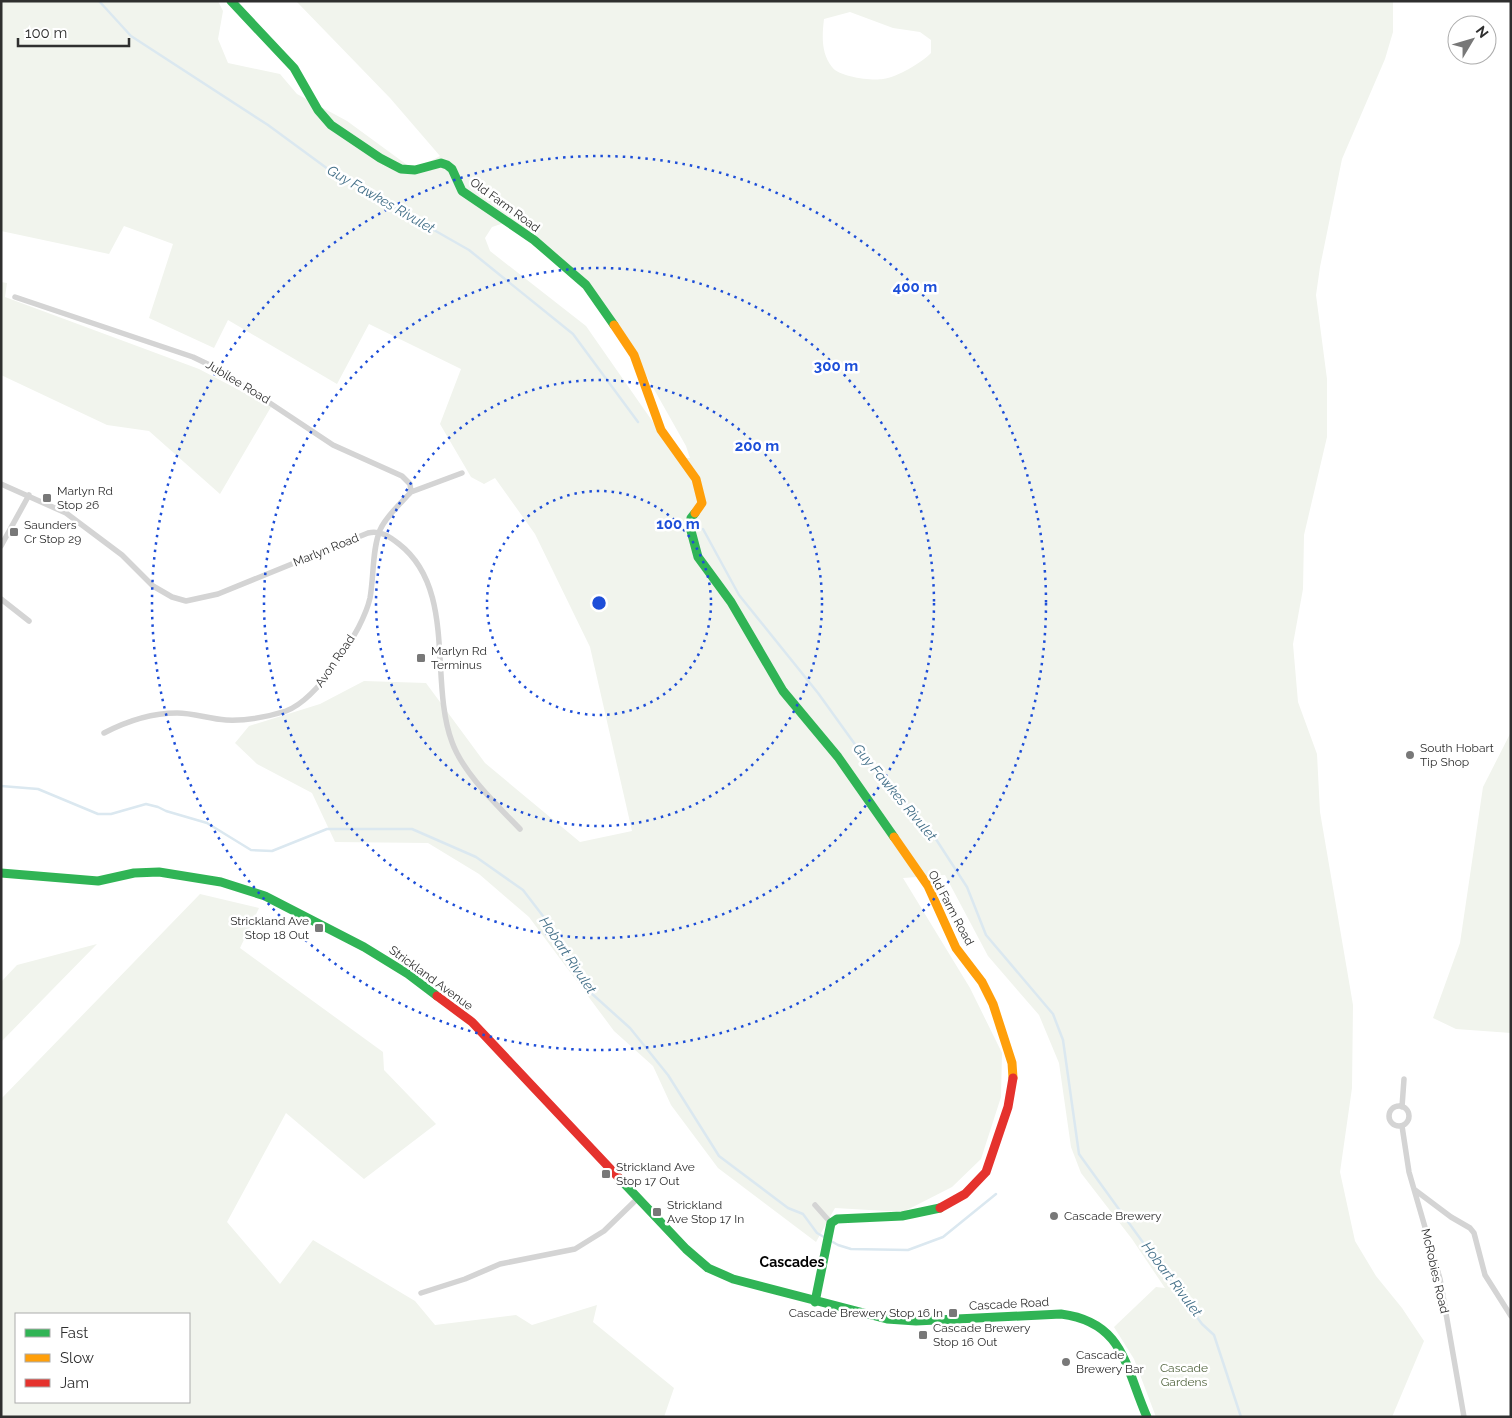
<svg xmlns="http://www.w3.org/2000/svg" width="1512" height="1418" font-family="Raleway,sans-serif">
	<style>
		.green { fill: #f1f4ed; fill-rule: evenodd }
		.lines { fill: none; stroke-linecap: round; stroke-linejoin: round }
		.stream { stroke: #dbe8f0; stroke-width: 2.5 }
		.street { stroke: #d4d4d4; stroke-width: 5.5 }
		.fast { stroke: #30b455; stroke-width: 9 }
		.slow { stroke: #ff9f0a; stroke-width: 9 }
		.jam { stroke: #e5322d; stroke-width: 9 }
		.ring { fill: none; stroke: #1d4ed8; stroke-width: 2.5; stroke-dasharray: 2.5 5 }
		.poi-dot { fill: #787878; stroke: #fff; stroke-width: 2 }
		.labels { text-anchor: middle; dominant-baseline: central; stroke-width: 5; stroke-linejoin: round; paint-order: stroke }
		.street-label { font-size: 12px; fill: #2f2f2f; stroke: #fff }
		.poi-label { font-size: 12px; fill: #2f2f2f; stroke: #fff; text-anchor: start }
		.park-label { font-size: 12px; fill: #536640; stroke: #fff }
		.water-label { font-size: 14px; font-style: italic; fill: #447089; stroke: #fff }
		.neighbourhood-label { font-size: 14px; font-weight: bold; fill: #000; stroke: #fff }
		.centre { fill: #1d4ed8; stroke: #fff; stroke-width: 2.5 }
		.ring-label { font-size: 15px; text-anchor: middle; font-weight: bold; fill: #1d4ed8; stroke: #fff; stroke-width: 5; stroke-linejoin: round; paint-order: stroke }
	</style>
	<rect width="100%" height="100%" fill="#fff"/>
	<path class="green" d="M1,1H218L223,11L218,39L228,63L280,74L297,94L347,121L414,170L440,156L390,98L296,1H1393V32L1385,59L1342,159L1320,267L1316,295L1327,379V437L1304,535L1303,589L1293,644L1298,702L1317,754L1320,812L1353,1005L1352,1088L1340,1172L1355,1241L1376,1276L1402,1308L1424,1341L1392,1417H1156L1134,1359L1114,1327L1156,1287L1165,1288L1132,1239L1081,1173L1071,1147L1059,1063L1039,1015L988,956L945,875L903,878L970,988L1002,1053L1001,1097L981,1159L952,1187L903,1212L835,1208L816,1242L718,1168L671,1105L653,1066L614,1031L529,917L479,874L428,843L335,842L312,793L257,764L235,743L249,726L320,704L364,681L426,683L485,763L580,842L632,831L590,647L535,534L495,478L484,484L471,477L440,424L461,369L369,324L337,384L228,320L214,348L149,318L173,244L124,226L109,254L1,231ZM850,12L893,28L920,32L931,40V53C921,63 898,77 883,79C871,81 839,77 832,67C821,53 822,36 824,19ZM504,223L529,231L611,313L686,446L690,458H678L586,326L490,251L485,238L492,227Z
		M1,282L7,283L5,297L199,369L271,407L220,494L149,431L107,425L1,375Z
		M1511,732V1033L1456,1029L1433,1018L1460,943L1483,787Z
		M200,894L259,908L240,948L383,1052L384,1070L436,1124L364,1179L286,1113L227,1222L280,1284L313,1240L415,1301L435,1325L516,1315L532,1325L597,1305L593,1322L674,1388L664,1417H1V1099ZM189,1314V1402H16V1314Z
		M97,944L1,1042V982L17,965Z"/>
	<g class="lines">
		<path class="stream" d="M99,1L131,36L268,125L332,172L469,250L573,334L638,422
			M703,529L739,595L818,693L867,761L930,830L967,887L986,935L1053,1014L1063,1040L1079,1154L1202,1324L1214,1335L1241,1417
			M1,786L38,789L98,814H111L146,804L158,807L166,811L207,823L251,850L272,851L327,829H412L476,857L523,890L556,933L590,992L630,1028L668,1075L719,1156L788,1208L803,1214L817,1233L838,1245L851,1249L908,1250L943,1237L996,1194"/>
		<path class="street" d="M15,297L193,357L220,370L333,445L402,476L410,484L411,492L462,473
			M1,484L66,513L122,555L153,586L172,597L186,601L218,594L368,533C381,530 390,537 399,544C457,589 429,681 452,742C463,773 497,805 520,829
			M1,546L29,495
			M1,599L29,621
			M104,733C127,721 151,713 177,713C194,713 209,719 226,720C246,721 267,717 286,711C318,699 363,630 370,598C374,576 372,550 380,530C386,516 401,503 411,492
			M1389 1116a10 10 0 1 1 20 0a10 10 0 1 1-20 0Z
			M1402,1107L1404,1079
			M1402,1126L1409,1172L1440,1279L1464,1417
			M1415,1190L1451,1217L1470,1228L1474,1233L1485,1275L1511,1316
			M815,1205L831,1223
			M421,1293L465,1279L500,1264L575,1249L604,1231L637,1199"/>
		<path class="fast" d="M231,1L294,68L318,110L331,125L380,158L401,169L415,170L441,163L447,165L452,169L462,191L534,240L586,285L614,325
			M695,513L691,518L690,527L698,557L731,602L783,691L838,757L894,837
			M1,873L98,881L134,873L159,872L221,882L265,896L364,947L408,974L437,996
			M619,1178L686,1249L708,1268L733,1279L887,1319L916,1321L1061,1314C1124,1322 1125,1367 1147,1417
			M815,1302L831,1223L837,1219L902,1216L940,1208"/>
		<path class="slow" d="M614,325L634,355L661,430L696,479L702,503L695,513
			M894,837L928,886L956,948L982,982L993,1004L1012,1063L1013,1078"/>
		<path class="jam" d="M437,996L472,1022L619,1178
			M940,1208L965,1194L986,1172L1008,1107L1013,1078"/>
	</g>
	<g class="ring">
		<circle cx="599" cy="603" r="112"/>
		<circle cx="599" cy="603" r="223"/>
		<circle cx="599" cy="603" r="335"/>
		<circle cx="599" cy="603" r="447"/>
	</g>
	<g class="poi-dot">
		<rect x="42" y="493" width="10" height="10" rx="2.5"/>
		<rect x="9" y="527" width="10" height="10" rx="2.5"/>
		<rect x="416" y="653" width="10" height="10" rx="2.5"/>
		<circle cx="1410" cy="755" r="5"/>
		<rect x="314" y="923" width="10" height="10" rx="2.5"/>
		<rect x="601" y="1169" width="10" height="10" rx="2.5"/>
		<rect x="652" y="1207" width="10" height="10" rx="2.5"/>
		<circle cx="1054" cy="1216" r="5"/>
		<rect x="948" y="1308" width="10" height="10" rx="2.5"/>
		<rect x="918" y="1330" width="10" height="10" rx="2.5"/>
		<circle cx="1066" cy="1362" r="5"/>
	</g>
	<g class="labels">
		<g class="street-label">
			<text transform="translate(505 205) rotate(36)">Old Farm Road</text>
			<text transform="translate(238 382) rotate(31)">Jubilee Road</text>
			<text transform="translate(326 550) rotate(-22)">Marlyn Road</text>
			<text transform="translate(335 661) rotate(-56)">Avon Road</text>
			<text transform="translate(951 908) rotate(62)">Old Farm Road</text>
			<text transform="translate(431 978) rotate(36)">Strickland Avenue</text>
			<text transform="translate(1435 1271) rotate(77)">McRobies Road</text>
			<text transform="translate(1009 1304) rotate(-3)">Cascade Road</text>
		</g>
		<g class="poi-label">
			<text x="57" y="491">Marlyn Rd<tspan x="57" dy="14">Stop 26</tspan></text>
			<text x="24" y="525">Saunders<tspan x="24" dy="14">Cr Stop 29</tspan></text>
			<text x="431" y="651">Marlyn Rd<tspan x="431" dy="14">Terminus</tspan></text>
			<text x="1420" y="748">South Hobart<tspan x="1420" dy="14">Tip Shop</tspan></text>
			<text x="309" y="921" text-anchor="end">Strickland Ave<tspan x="309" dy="14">Stop 18 Out</tspan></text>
			<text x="616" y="1167">Strickland Ave<tspan x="616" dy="14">Stop 17 Out</tspan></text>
			<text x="667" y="1205">Strickland<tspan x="667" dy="14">Ave Stop 17 In</tspan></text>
			<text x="1064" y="1216">Cascade Brewery</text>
			<text x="943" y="1313" text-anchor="end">Cascade Brewery Stop 16 In</text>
			<text x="933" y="1328">Cascade Brewery<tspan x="933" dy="14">Stop 16 Out</tspan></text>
			<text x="1076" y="1355">Cascade<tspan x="1076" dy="14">Brewery Bar</tspan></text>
		</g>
		<g class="park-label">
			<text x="1184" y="1368">Cascade<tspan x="1184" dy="14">Gardens</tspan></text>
		</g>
		<g class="water-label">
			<text transform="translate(381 199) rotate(30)">Guy Fawkes Rivulet</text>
			<text transform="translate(895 792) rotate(50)">Guy Fawkes Rivulet</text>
			<text transform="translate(568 955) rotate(56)">Hobart Rivulet</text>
			<text transform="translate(1172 1279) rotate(53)">Hobart Rivulet</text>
		</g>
		<g class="neighbourhood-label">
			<text x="792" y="1262">Cascades</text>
		</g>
	</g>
	<circle cx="599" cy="603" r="8" class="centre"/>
	<g class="ring-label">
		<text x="915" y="292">400 m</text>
		<text x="836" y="371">300 m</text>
		<text x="757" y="451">200 m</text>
		<text x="678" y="529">100 m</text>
	</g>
	<rect width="1512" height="1418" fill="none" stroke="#2f2f2f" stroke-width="5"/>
	<rect x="15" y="1313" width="175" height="90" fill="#ffffff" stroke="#acacac"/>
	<rect x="25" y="1329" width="25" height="8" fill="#30b455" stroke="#acacac"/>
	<text x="60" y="1338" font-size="15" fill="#2f2f2f">Fast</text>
	<rect x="25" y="1354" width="25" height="8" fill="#ff9f0a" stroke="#acacac"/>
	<text x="60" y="1363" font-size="15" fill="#2f2f2f">Slow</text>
	<rect x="25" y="1379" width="25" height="8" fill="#e5322d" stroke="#acacac"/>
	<text x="60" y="1388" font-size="15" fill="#2f2f2f">Jam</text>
	<g transform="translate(1472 40) rotate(52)"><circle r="24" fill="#ffffff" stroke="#acacac"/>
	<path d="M0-4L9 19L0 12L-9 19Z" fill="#787878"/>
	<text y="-8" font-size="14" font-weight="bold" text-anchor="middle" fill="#2f2f2f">N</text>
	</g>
	<path d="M18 38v8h111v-8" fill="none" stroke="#2f2f2f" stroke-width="2.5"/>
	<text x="25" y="38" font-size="15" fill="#2f2f2f" stroke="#ffffff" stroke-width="4" paint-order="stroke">100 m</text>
</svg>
